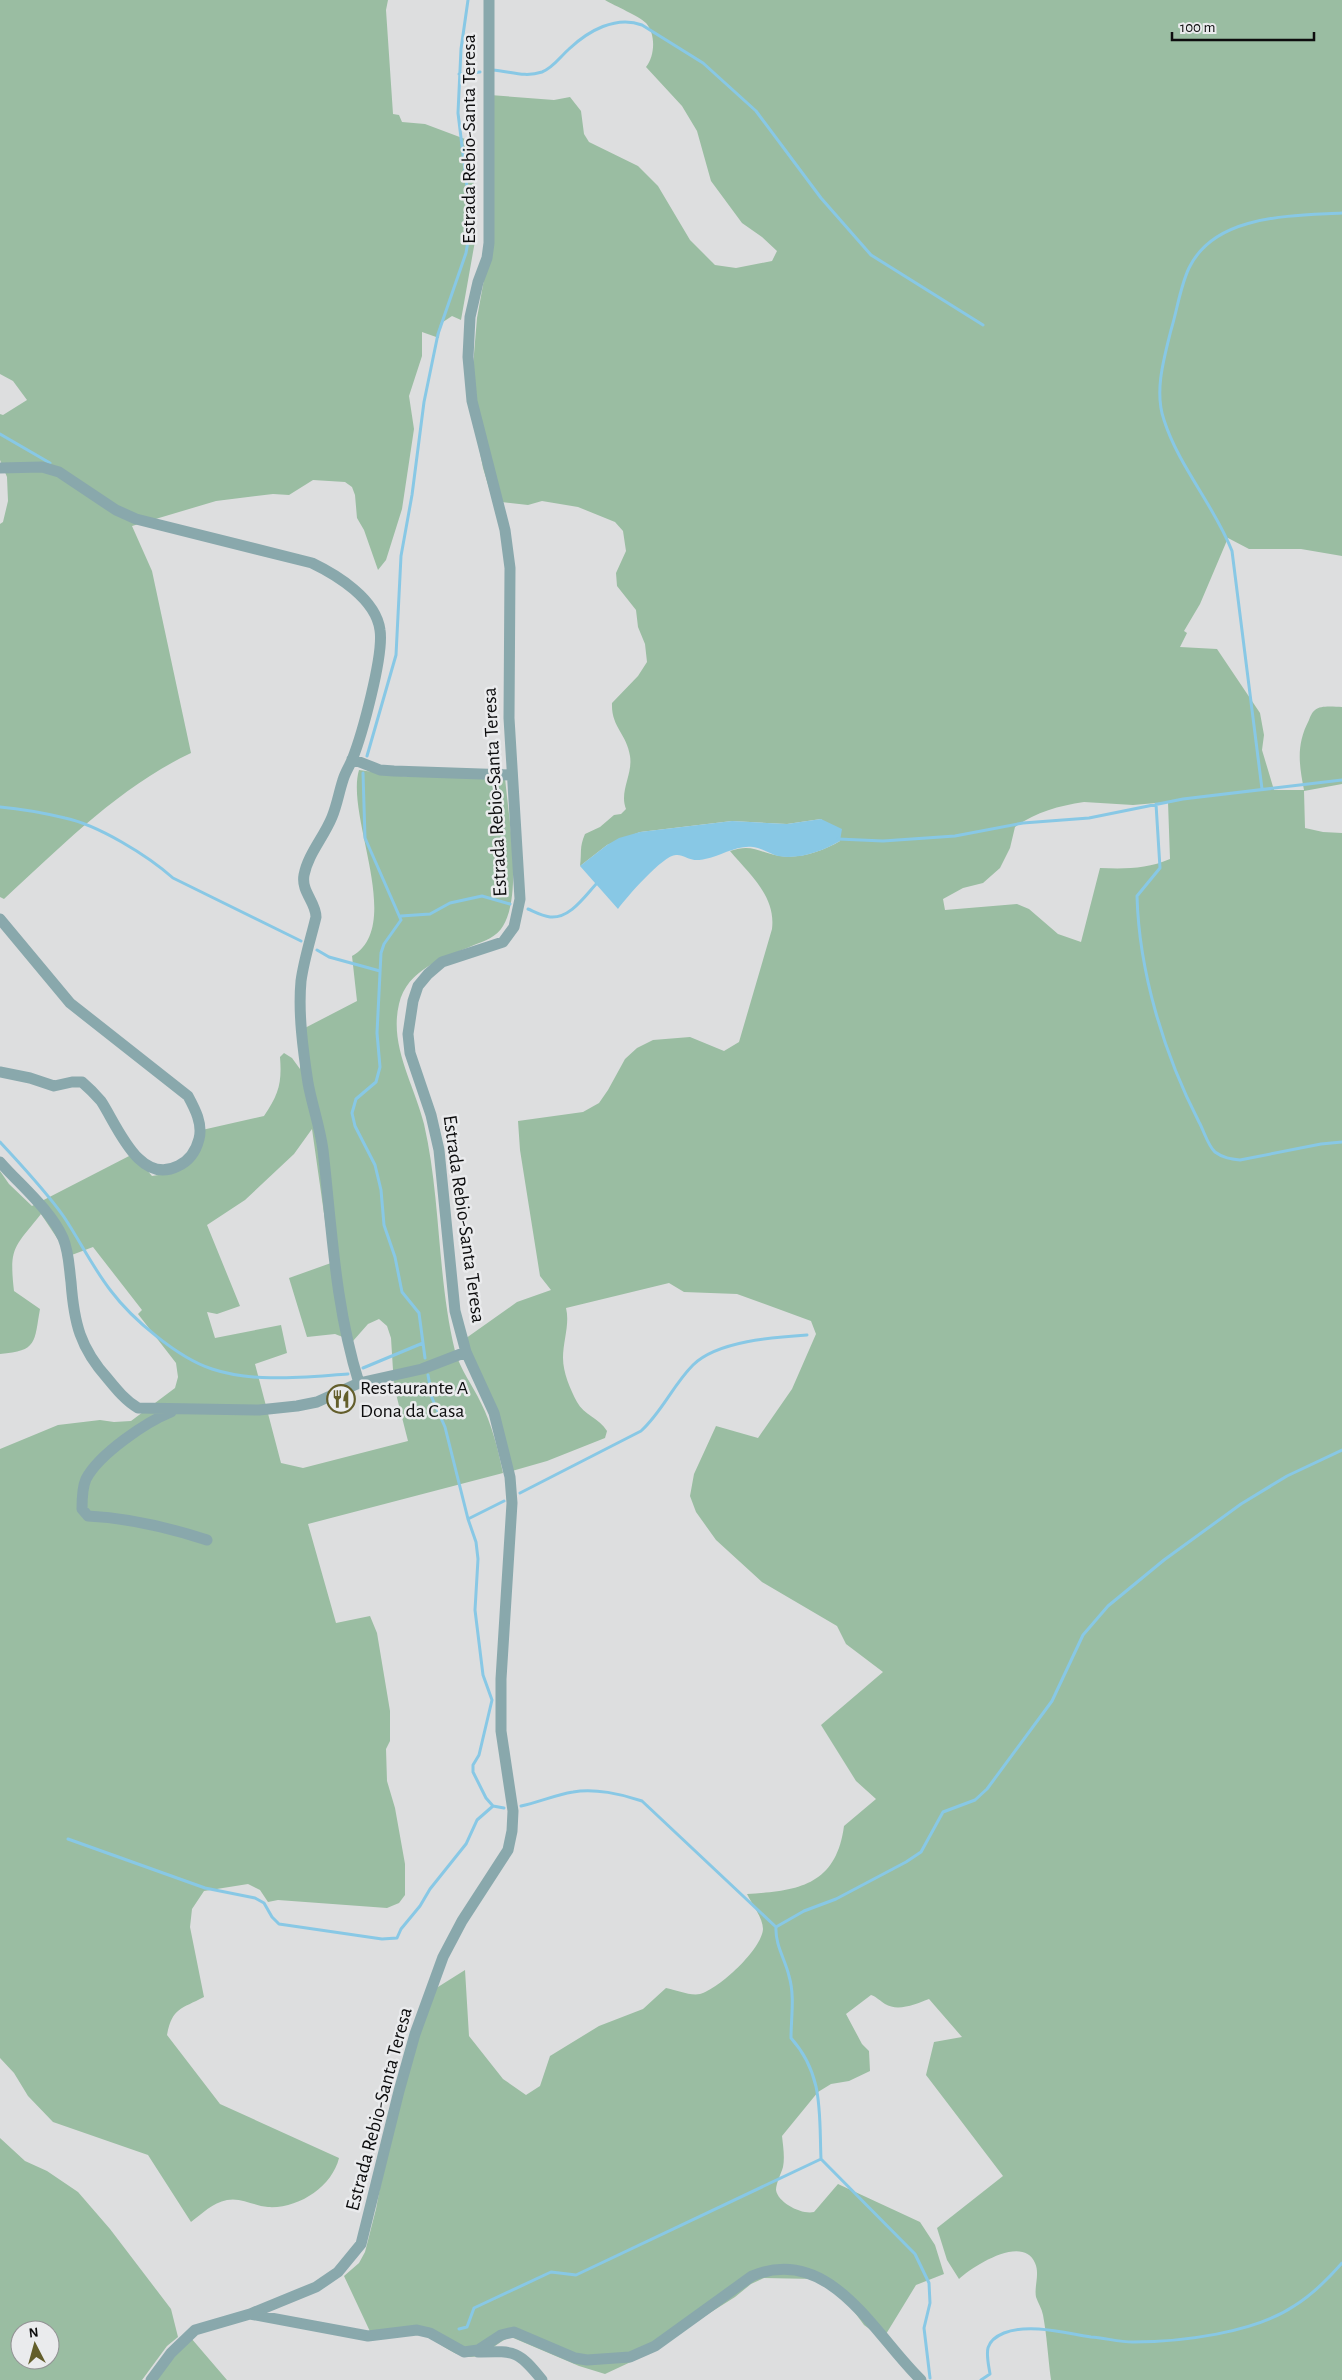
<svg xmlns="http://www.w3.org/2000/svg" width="1342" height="2380" font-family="'Alegreya Sans',sans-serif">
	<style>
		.green { fill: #9abda2; fill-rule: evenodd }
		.water { fill: #88c8e5 }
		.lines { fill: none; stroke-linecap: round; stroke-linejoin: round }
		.stream { stroke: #88c8e5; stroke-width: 3 }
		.minor { stroke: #89a8ac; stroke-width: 11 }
		.labels { text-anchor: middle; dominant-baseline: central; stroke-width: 5; stroke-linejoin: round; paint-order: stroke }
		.street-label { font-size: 20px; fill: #0d0d0e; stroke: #eaebed }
		.poi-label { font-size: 20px; fill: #0d0d0e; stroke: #eaebed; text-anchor: start }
	</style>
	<rect width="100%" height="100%" fill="#dddedf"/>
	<path class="green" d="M0,0H388L386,10L393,114L399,115L402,122L425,124L473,142L475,241L461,320L452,316L440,324L439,338L422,332V356L409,396L414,429L402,509L386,560L378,570L364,530L357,518L355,495L352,487L345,482L313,480L289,495L273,494L216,501L132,526L152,571L191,753C119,787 62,846 4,899L0,897V524L3,522L8,501L7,477L0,460V414L3,415L27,400L13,381L0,374Z
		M605,0H1342V556L1301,549H1249L1228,538L1200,604L1184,631L1187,633L1180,647L1217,649L1260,713L1264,735L1262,750L1274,790H1304C1299,764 1296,745 1309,720C1310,717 1312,712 1315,710C1321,705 1334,707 1342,707V784L1304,791L1305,828L1323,832L1342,833V2380H1051C1048,2358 1047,2336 1043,2315C1042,2309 1038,2303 1036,2297C1034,2286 1040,2274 1035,2263C1023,2234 973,2266 959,2279L947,2260L937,2228L1003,2176L926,2075L934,2042L962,2037L929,1999C916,2004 898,2012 885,2004C880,2001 877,1997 871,1995L846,2014L862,2044L869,2051L870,2071L849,2081L831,2084L818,2092L782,2136C783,2146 785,2157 783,2167C781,2174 776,2183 776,2190C778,2203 802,2215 814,2212L838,2184L920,2222L935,2245L944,2274L916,2285L883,2339L864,2325L839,2291L814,2279L764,2278L751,2284L735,2297L635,2360L605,2374L579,2366L511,2337C499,2341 489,2353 478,2356C456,2363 435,2335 417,2334C403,2334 387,2338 374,2340L344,2276L359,2263L365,2252L376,2209L397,2097L430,1992L465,1970L469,2036L503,2079L526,2095L540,2086L550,2056L599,2026L643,2009L666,1988C676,1990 690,1996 700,1994C719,1989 762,1949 763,1929C763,1918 752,1904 747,1894C797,1891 836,1886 844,1826L876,1799L856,1781L821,1725L883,1672L846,1644L837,1626L762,1582L716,1540L696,1512L690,1496L694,1474L716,1426L758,1438L792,1389L816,1334L811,1321L737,1294L684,1292L669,1283L566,1308C570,1324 563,1341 563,1358C563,1372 570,1389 577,1402C584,1415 599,1418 607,1431L605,1438L547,1461L512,1471L462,1341L517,1302L551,1290L540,1276L520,1150L518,1121L583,1112L599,1103L608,1090L625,1059L637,1048L653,1040L690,1037L724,1051L739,1042L772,929C776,896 750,875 730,851C753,843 759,853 780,856C800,859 823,851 840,841L821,819L787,824L732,821L640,832L607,845L580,866C582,852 579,848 585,834L600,827L614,815L621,814L626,809C619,791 633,775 630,756C627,734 611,727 612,703L638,676L647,662L645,644L638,627L636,610L617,586L616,573L626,551L623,531L615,522L578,507L542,501L528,505L493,501L483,468L470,402L477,318L491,241L490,95L554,100L570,97L581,111L584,134L589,142L638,166L658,186L690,240L715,265L736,268L772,261L777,251L762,237L742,223L711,181L697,131L682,106L646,67C655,56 656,34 646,23C639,16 615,6 605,0ZM1084,802L1133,805L1168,802L1170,859C1147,869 1125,869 1100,868L1081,942L1058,934L1029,909L1017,904L945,910L943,899L963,888L983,883L1000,868L1010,848L1015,827C1036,812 1058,806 1084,802Z
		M359,770L409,777H505C508,815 523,893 503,926C497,937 484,941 474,945C444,958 407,969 399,1004C389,1046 414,1084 424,1124C441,1198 437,1277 455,1351C460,1369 473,1386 481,1403C492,1425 498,1449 503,1473L308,1524L336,1623L370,1616L377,1633L390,1711V1741L386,1749L387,1781L395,1808L405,1864V1895L399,1903L387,1908L278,1900L268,1902L260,1890L248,1884L204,1891L192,1909L190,1927L204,1997C181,2009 172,2008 167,2035L220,2104L339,2158C332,2187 298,2209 268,2207C254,2206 241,2197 227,2200C212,2203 203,2213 191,2222L148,2155L53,2122L28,2096L14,2073L0,2058V1449L58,1425L100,1420L114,1422L131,1421L175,1388L178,1377L176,1363L138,1314L142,1310L93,1247L69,1256L41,1214C14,1248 9,1247 14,1291L40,1309C34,1342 38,1351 0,1354V1171L9,1184L32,1206L133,1154L152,1176C190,1171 186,1162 202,1130L264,1116C279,1094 282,1083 280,1057L284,1053L292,1058L300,1069L301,1030L357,1001L352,956C405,926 345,816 359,770ZM312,1129L331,1263L289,1278L307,1337L335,1334L353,1341L368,1324L379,1319L387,1326L391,1338L394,1386L408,1441L303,1468L281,1463L255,1364L287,1353L281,1325L215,1338L207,1312L217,1314L240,1306L207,1225L245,1200L294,1154Z
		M0,2138L25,2161L47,2171L78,2192L110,2229L171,2309L178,2337L167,2346L142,2380H0ZM20,2330H50V2360H20Z
		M191,2338L227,2380H154Z"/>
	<path class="water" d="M821,819L842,829L840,841C823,851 799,860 778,856C770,854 762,848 753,847C736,845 721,856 705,859C690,863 684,854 676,855C663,855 626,898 618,909L580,866L607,845L619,838L640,832L732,821L787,824Z"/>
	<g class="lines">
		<path class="stream" d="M492,70C510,71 524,78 542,72C553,68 560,57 569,49C588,31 616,15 642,25L703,63L756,111L821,198L871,255L983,325
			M459,74L480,72
			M0,434L50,463
			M367,756L396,655L401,556L412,495L424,402L438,334L466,253L469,235L470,212L458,113L461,49L468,0
			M363,773L365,838L401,920L384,944L381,953L377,1033L380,1067L376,1082L356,1099L352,1113L355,1126L375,1165L381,1190L384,1225L395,1257L402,1292L419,1313L425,1358
			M1262,789L1232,551C1214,505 1179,467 1164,420C1154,392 1164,358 1171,330C1177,311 1180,287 1189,268C1215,214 1291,216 1342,213
			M1156,804L1160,868L1137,896C1139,972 1164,1054 1199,1122C1204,1131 1208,1146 1215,1152C1223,1158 1231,1159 1240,1160L1321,1144L1342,1142
			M0,807C22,809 44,813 65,818C98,825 147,855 173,878L301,941
			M838,839L883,841L955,836L1023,823L1089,818L1183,799L1342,780
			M528,909C535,912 542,916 550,917C571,919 586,894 599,881
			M401,916L430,914L450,903L482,896L510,904
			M317,950L329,957L380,971
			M0,1142C22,1166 45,1190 64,1217C80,1241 93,1268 111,1291C132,1319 178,1358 212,1369C254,1383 303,1377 348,1374
			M363,1368L423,1343
			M428,1375L432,1398L445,1427L468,1519L476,1542L478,1559L475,1610L483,1675L492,1700L479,1755L473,1765V1772L486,1798L493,1806L504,1808
			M520,1493L641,1431C662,1412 673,1385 693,1365C717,1341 775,1337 807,1335
			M468,1519L504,1501
			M521,1806C539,1802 555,1795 573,1792C594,1788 622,1794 642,1801L776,1927C775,1945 785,1959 789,1976C795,1996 791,2018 791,2038C824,2075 819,2113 821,2159L915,2254L929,2283L930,2303L924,2328L930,2378
			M68,1839L205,1888L255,1898L264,1903L272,1917L279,1924L382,1939L397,1938L401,1929L420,1906L430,1889L466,1844L477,1820L493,1806
			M776,1927L804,1911L836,1899L906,1862L921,1852L943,1812L975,1800L987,1789L1052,1701L1083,1635L1108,1606L1164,1560L1241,1504L1287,1476L1342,1450
			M459,2329L467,2327L474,2308L551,2272L576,2275L821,2159
			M981,2380L990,2374C987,2355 982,2342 1004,2333C1030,2323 1065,2333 1091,2337C1105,2338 1119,2342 1133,2342C1181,2342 1254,2333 1294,2306C1312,2295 1328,2279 1342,2263"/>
		<path class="minor" d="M0,468L42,467L59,472L116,510L136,519L312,563C337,575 376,599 380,630C384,655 362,735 352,760C349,767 345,773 343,780C339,792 337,805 332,817C324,837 308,854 304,875C301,892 316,902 316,917C311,938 304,959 301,981C298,1013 303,1050 308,1083C312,1105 320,1127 323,1150C332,1230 335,1306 359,1383
			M352,759L380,770L394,771L512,775
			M0,919L70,1003L188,1096C195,1109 203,1124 199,1139C196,1151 189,1161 178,1166C139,1186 117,1125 101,1101C95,1094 89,1088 82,1082H72L54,1086L30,1078L0,1072
			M0,1162C20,1185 50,1209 63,1238C69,1252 69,1267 71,1282C74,1323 80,1348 108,1379C117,1390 126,1401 138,1408L259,1410L297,1406L317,1402L359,1383L422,1369L466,1352
			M171,1412C146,1422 99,1454 86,1479C82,1488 82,1499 82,1509L88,1516C130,1518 167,1527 207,1540
			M250,2314L368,2336L417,2330L430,2333L464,2352L478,2350L501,2335L514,2332L575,2358L587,2360L630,2357L655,2346L752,2276C830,2243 875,2336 921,2380
			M478,2352C515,2351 518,2350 542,2380
			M151,2380L171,2353L195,2330L250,2314L316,2287L338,2272L361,2244L399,2091L415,2034L443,1957L462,1921L508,1850L512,1831L513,1811L501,1731V1679L512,1503L510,1477L494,1413L466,1352L455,1311L439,1150L431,1115L410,1053L408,1034L413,1001L418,986L428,974L442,962L503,942L514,927L520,899L509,718L510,568L505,530L472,401L468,357L470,317L478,282L487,258L489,243V0"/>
	</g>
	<defs>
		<symbol id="restaurant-ring" viewBox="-11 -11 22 22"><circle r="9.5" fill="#eaebed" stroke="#635e2b" stroke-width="1.5"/><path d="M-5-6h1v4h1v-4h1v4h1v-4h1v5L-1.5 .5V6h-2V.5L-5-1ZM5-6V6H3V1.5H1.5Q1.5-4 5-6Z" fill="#635e2b"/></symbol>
	</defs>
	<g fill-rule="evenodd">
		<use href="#restaurant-ring" x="325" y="1383" width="32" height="32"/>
	</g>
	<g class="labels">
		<g class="street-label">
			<text transform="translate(469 139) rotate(-90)">Estrada Rebio-Santa Teresa</text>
			<text transform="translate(495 792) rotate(-93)">Estrada Rebio-Santa Teresa</text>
			<text transform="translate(464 1219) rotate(82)">Estrada Rebio-Santa Teresa</text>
			<text transform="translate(379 2109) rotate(-75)">Estrada Rebio-Santa Teresa</text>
		</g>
		<g class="poi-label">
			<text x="360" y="1388">Restaurante A<tspan x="360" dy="23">Dona da Casa</tspan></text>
		</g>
	</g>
	<g transform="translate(35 2345) rotate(354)"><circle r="24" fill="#eaebed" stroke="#929294"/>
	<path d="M0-4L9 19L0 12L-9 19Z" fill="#635e2b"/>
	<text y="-8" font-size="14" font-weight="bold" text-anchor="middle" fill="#0d0d0e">N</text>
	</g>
	<path d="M1172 32v8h142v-8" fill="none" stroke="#0d0d0e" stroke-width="2.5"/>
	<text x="1180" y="32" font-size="15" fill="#0d0d0e" stroke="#eaebed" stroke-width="4" paint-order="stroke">100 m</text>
</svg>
